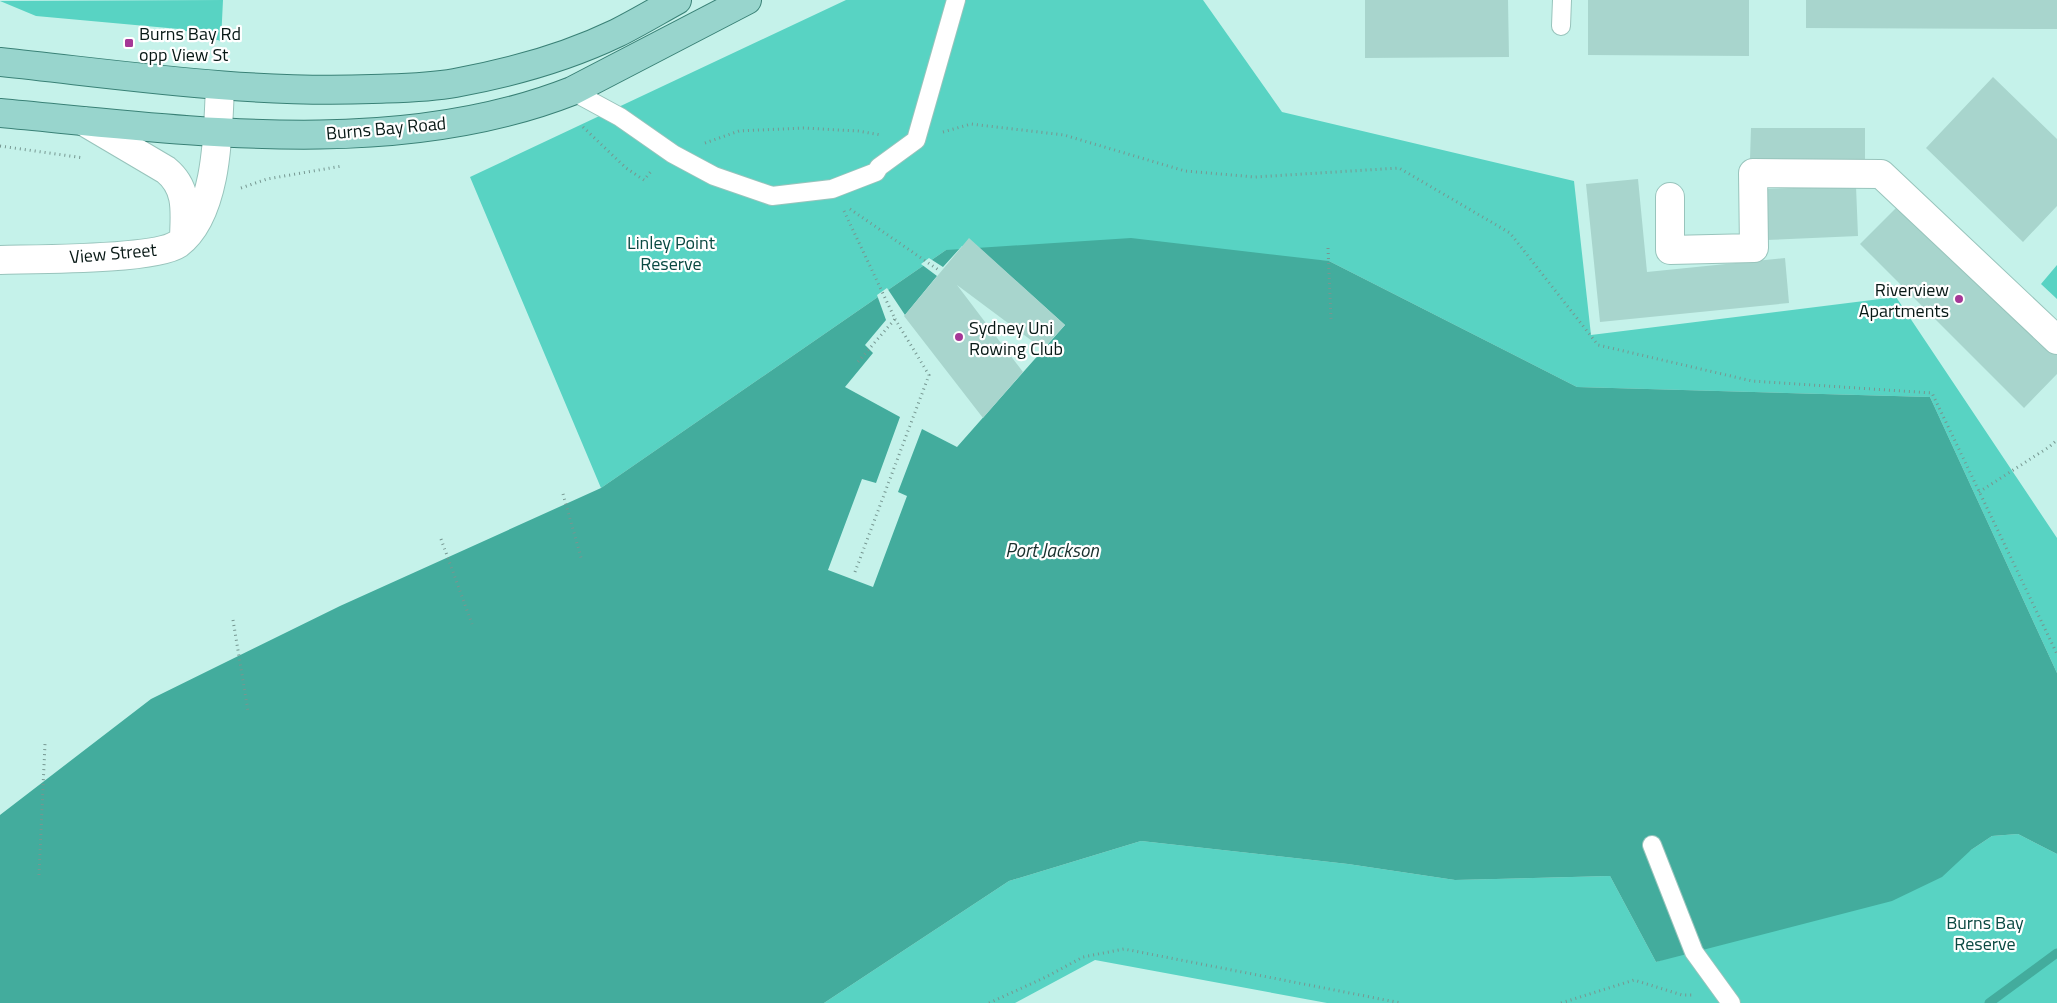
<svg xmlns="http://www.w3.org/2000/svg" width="2057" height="1003" font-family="'Titillium Web',sans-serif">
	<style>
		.green { fill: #58d3c3 }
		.water { fill: #43ac9d }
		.pier { fill: #c5f2ea }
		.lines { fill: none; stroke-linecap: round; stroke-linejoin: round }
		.stream { stroke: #43ac9d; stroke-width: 9 }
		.building { fill: #a8d5cd }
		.service-casing { stroke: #98c4bc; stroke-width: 20 }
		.minor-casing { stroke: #98c4bc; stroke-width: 30 }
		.primary-casing { stroke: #398176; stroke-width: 30 }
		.path { stroke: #769791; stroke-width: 3; stroke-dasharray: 1 4; stroke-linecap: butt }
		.service { stroke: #fff; stroke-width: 18 }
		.minor { stroke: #fff; stroke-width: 28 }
		.primary { stroke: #98d5cd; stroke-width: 28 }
		.poi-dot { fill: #a53897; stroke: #fff; stroke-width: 2 }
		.labels { text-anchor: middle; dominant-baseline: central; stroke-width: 4.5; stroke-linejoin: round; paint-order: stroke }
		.poi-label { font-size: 18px; fill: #071815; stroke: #fff; text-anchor: start }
		.street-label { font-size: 18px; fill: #071815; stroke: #fff }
		.park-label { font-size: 18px; fill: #0a4942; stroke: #fff }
		.water-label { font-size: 19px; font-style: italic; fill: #19302d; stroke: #fff }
	</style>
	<rect width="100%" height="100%" fill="#c5f2ea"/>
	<path class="green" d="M223,0L221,41L179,29L36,16L0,1Z
		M846,0H1203L1282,112L1574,181L1591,335L1896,297L2057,538V673L1930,397L1577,387L1329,261L946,250L601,488L470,177Z
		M2057,265V299L2041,284Z
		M2018,834L2057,854V1003H1327L1095,960L1015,1003H824L1009,881L1141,841L1348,864L1455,880L1610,876L1656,962L1971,850L1992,836Z"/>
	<path class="water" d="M1131,238L1329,261L1577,387L1930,397L2057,673V854L2018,834L1992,836L1971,850L1942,877L1892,901L1656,962L1610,876L1455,880L1348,864L1141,841L1009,881L824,1003H0V815L151,699L340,606L601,488L946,250Z"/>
	<path class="pier" d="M976,245L1065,325L957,447L922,429L898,492L907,496L873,587L828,570L862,479L876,483L900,417L845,387L873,353L865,345L886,320L877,295L887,288L905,315L937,276L921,264L929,258L943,267L962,246Z"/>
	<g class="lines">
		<path class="stream" d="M1989,1003L2057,953"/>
	</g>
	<path class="building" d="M1365,0H1508L1509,57L1365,58Z
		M1588,0H1749V56L1588,55Z
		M1806,0H2057V29L1806,28Z
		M1993,77L2057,139V206L2023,242L1926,148Z
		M1751,128H1865V159H1750Z
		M1638,179L1647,272L1785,258L1789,303L1600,322L1586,184Z
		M1856,186L1858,236L1766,240L1765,189Z
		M1904,200L2057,354V374L2024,408L1860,244Z
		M969,238L1065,325L1043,349L957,285L1023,372L983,418L904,316Z"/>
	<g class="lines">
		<defs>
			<path id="service" d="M1561,26L1562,0
				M572,91L620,117L673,154L714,176L772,196L832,189L876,172L879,167L916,140L956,0
				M1652,845L1694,952L1731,1003"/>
			<path id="minor" d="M83,121L166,170C188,188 185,211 184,237
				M1670,197V250L1754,248L1753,173L1881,174L2057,340
				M0,260C34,259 155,260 178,244C218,214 218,131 220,86"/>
			<path id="primary" d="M0,62C124,75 248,94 372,89C400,88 428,88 455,83C510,73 567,57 617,33C637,23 657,11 677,0
				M0,113C185,130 394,161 572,91L747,0"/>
		</defs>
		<use href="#service" class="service-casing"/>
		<use href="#minor" class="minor-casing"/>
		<use href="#primary" class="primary-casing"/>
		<path class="path" d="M583,127L626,168L644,180L652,170
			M943,132L971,124L1064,135L1185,171L1255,177L1399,168L1510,233L1598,345L1752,381L1932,393L2057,654
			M705,143L739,131L803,128L858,131L881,135
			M0,146L84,158
			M241,188L267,179L342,166
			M850,209L940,271
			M844,211L895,319L857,363
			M1328,248L1331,319
			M1979,492L2049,447L2057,440
			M563,494L582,561
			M441,539L472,624
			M855,572L929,375L895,319
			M233,620L248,711
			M39,875L45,744
			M989,1003L1046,977L1083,957L1124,949L1401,1003
			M1561,1003L1634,980L1682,995H1695"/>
		<use href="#service" class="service"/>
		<use href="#minor" class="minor"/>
		<use href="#primary" class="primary"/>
	</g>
	<g class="poi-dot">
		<rect x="124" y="38" width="10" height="10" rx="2.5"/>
		<circle cx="1959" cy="299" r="5"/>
		<circle cx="959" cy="337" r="5"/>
	</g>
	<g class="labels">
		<g class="poi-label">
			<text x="139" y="33">Burns Bay Rd<tspan x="139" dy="21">opp View St</tspan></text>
			<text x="1949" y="289" text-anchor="end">Riverview<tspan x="1949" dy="21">Apartments</tspan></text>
			<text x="969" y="327">Sydney Uni<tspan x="969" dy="21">Rowing Club</tspan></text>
		</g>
		<g class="street-label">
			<text transform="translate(386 128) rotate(-5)">Burns Bay Road</text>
			<text transform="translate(113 253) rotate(-5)">View Street</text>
		</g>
		<g class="park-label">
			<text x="671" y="242">Linley Point<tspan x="671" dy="21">Reserve</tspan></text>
			<text x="1985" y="922">Burns Bay<tspan x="1985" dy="21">Reserve</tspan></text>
		</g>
		<g class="water-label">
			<text x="1052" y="549">Port Jackson</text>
		</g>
	</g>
</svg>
